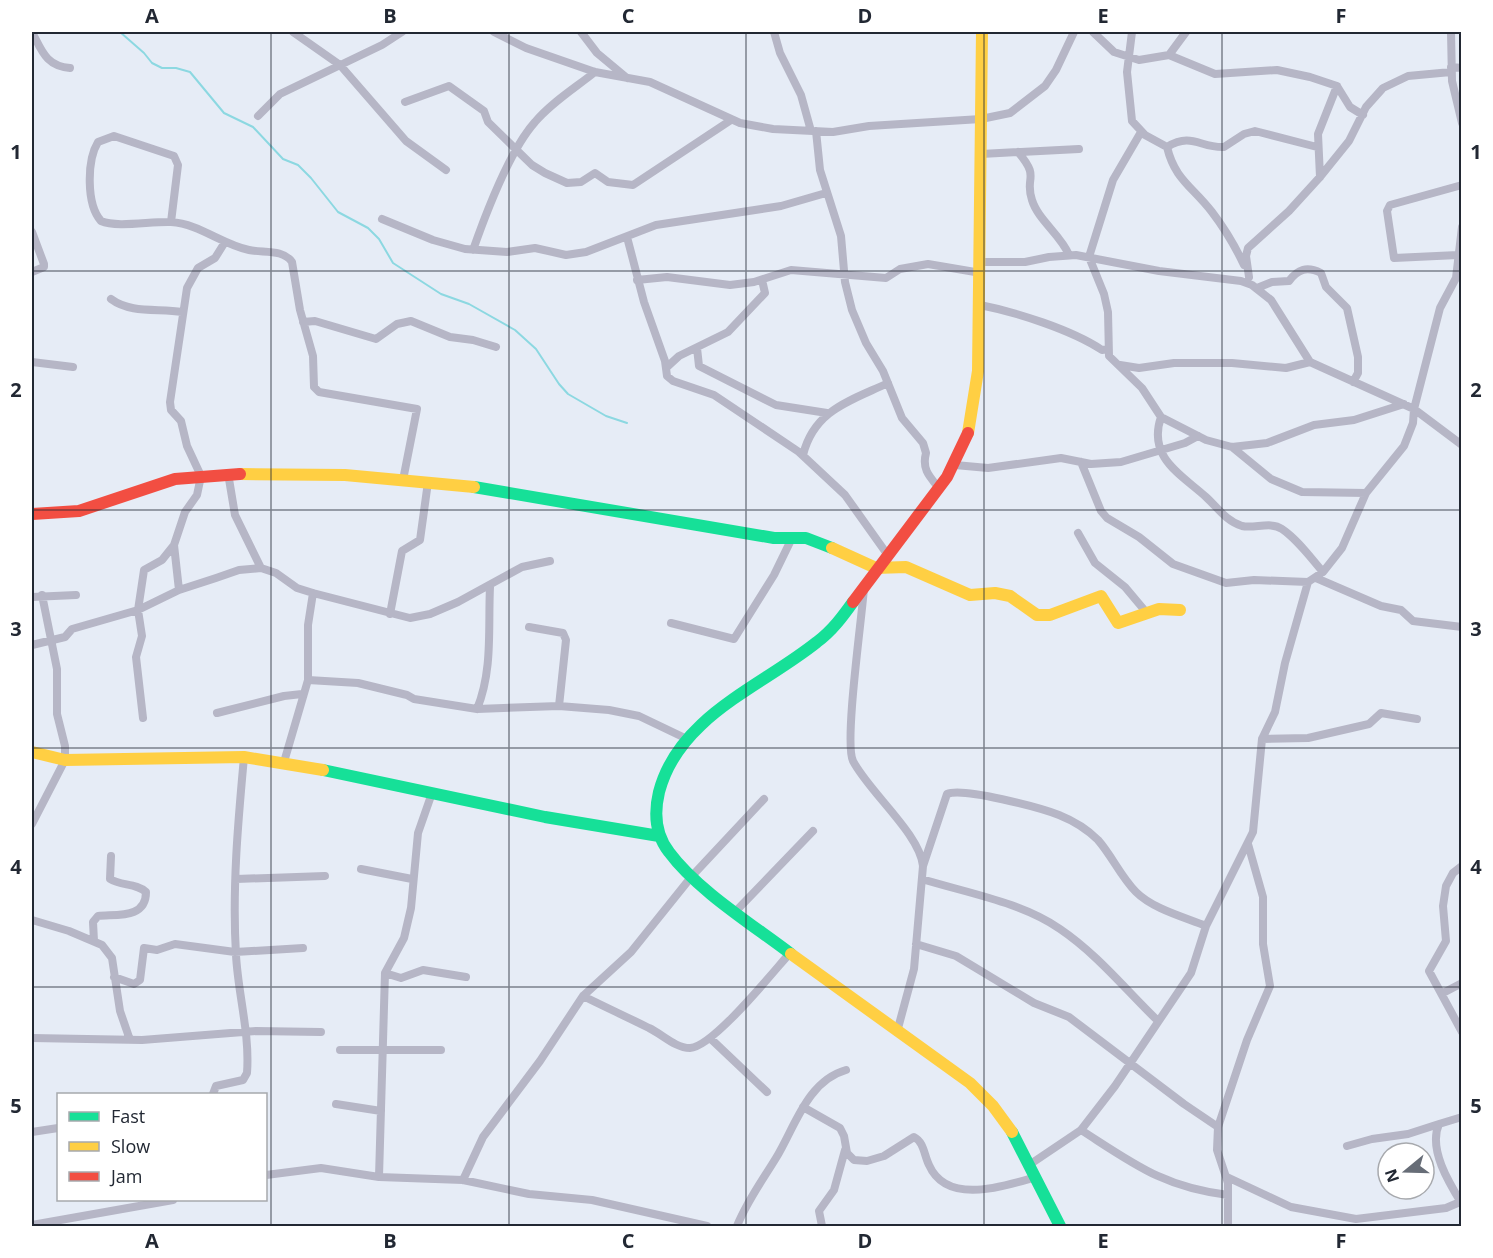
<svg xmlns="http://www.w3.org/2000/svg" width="1493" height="1258" font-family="'Open Sans',sans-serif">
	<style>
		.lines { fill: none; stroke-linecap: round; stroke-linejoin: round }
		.stream { stroke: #8cd8e1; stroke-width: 2 }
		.street { stroke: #b6b6c6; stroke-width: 8 }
		.fast { stroke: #16e098; stroke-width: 12 }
		.slow { stroke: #ffcf43; stroke-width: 12 }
		.jam { stroke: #f24e42; stroke-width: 12 }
		.grid { fill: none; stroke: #222833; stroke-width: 1.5; stroke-opacity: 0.55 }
		.neatline { fill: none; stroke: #222833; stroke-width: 2 }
		.grid-label { font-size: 20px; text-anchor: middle; font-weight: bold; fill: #222833 }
	</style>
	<rect width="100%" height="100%" fill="#e6ecf6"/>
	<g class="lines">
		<path class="stream" d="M120,32L144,53L152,63L162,68H176L190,72L224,113L253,127L283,159L298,165L311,178L338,212L368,228L379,239L393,263L441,294L469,304L515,330L536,349L559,384L568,394L606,416L627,423"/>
		<path class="street" d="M32,32C42,51 46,66 70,68
			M293,32L340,65L406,141L446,170
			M494,32L526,48L595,72L650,82L740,123L773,129L833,132L869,126L981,119L1010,113L1045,86L1056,70L1074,32
			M581,32L597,53L627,78
			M774,32L780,53L801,95L811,131
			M1093,32L1114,52L1139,60L1169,55L1215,74L1277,70L1310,77L1337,86L1350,107L1363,115
			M1132,32L1127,72L1132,121L1145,135L1167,147C1175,180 1192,186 1212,212C1225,229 1235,246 1244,265
			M1451,32L1452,81L1462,123
			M1169,55L1186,32
			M1451,67L1462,68
			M405,102L449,86L484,111L488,122L532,165L545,173L567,183L581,182L595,173L608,182L633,185L731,120
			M258,116L280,94L382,45L402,32
			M816,131L820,170L841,236L845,282L852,310L866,343L883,371L902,418L923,443L926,453C922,468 928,475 938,487
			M1141,132L1113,180L1089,257L1104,294L1108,312L1109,356L1142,388L1161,417L1206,440L1232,447L1267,443L1314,425L1354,420L1404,404
			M1167,147C1192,132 1200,148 1224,147L1244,134L1255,131L1317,147
			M1018,152C1041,179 1024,176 1032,200C1038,220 1061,235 1069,255
			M981,154L1079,149
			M1320,177L1318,134L1337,86
			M382,219L433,240L465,249L507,252L535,248L566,255L586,252L656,225L781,206L826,193
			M171,222L178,165L174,156L114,136L98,142C87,160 86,204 101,221C117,228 151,221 171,222C200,224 221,244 249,250C264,253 283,249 292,262L300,310L313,356L314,387L319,392L417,409L403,480
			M32,232L44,264V267L32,272
			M627,237L644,302L665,361L667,376L673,381L714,395L799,452L845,495L887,554
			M473,250C486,213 510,150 535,122C552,102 575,88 595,72
			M1458,255L1394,258L1387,211L1390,205L1462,185
			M981,262H1025L1049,257L1076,255L1159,271L1241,281L1252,285L1271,300L1310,362L1414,409L1462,445
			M1249,277L1246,256L1248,248L1289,211L1320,177L1349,141L1366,107L1383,88L1408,76L1451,72
			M637,280L667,277L730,285L754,282L791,270L886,278L900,269L928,264L981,273
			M1257,288L1272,282L1289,281C1298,269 1307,266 1321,273L1326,287L1347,308L1358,357V373L1353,382
			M111,299C131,314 159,308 182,312
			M980,305C1016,312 1072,330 1102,350L1107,349
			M303,322L315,321L376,339L397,324L411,321L450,337L473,340L496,347
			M697,348L699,366L776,405L827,413
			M32,362L73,367
			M1120,365L1139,368L1174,363H1232L1286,368L1310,362
			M667,367L679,356L728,332L765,293L762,280
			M1161,417C1147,458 1182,475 1206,497C1218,508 1226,521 1242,526C1254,529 1271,521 1282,529C1298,540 1310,557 1323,572
			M1232,447L1271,479L1302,492L1366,493
			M803,455C814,410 850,401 888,383
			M1081,462L1101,511L1107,518L1139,537L1173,564L1226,583L1254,580L1308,582L1323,572L1342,548L1366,493L1404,446L1413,423L1414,409L1440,308L1456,278L1462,227
			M955,465L988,468L1061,458L1091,464L1121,462L1185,443L1198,436
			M228,473L235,515L261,568L276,573L297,588L313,593L410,618L430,614L458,602L522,567L550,561
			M1078,533L1095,563L1125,587L1146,612
			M1316,578L1381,606L1401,610L1413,621L1462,627
			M864,588C862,617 844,743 853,761C869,792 920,834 923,866L914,969L897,1032
			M179,590L174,545L185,512L197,495L201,476L187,446L181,421L171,410L170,402L187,288L198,268L215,258L225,242
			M32,597L76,595
			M390,614L402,551L420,540L428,482
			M671,623L734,639L774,575L792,538
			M529,627L563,633L566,640L559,706
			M32,645L65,637L72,629L138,610L179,590L216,578L239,570L261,568
			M308,680L358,683L407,695L414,699L477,709L559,706L609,710L639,716L685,738
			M477,709C493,670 488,628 490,587
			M217,713L284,696L302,694
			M143,718L136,657L142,636L138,610L144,570L162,560L174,545
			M1262,739L1308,738L1369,724L1381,713L1417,719
			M284,762L308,680V625L313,593
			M32,824L65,760V746L57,714V669L42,595
			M923,866L947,794C963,787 1041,808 1059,815C1074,821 1087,829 1098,840C1112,856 1121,877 1136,892C1153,909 1184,917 1206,926
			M1462,866L1453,873L1446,886L1443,906L1446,941L1429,971L1462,1032
			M361,869L412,879
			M236,879L325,876
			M922,879C967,893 1021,902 1060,929C1097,954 1125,989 1157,1020
			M736,911L813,831
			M32,920L69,931L102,945L112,958L120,1011L130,1040
			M94,941L93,922L98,916C117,914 146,919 146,892C136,883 121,886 110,879L111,856
			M916,944L956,956L1034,1003L1069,1017L1184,1104L1218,1127
			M385,973L401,978L423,970L466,977
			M114,977L134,984L140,980L144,948L157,950L175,944L235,952L303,948
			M1443,993L1462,983
			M583,996C605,1007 627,1017 649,1028C662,1034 675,1048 690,1048C713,1047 773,972 790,953
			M32,1038L142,1040L256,1031L321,1032
			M711,1039L767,1092
			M340,1050H441
			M213,1094L216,1086L243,1080L247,1073C250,1033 238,994 236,955C232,889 238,822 244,757
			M336,1104L381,1111
			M803,1107L840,1128L844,1136L847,1153L854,1160L867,1161L884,1156L914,1137C924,1142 924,1155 929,1165C947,1206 1004,1186 1036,1177
			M1462,1117L1439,1124C1428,1149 1449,1183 1462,1204
			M1081,1130C1134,1164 1163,1187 1228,1195
			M32,1132L58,1128
			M1347,1146L1372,1139L1408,1134L1439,1124
			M1029,1165L1081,1130L1115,1086L1191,973L1206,926L1253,832L1262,739L1275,712L1285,663L1308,582
			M266,1175L321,1168L379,1177L463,1180L529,1194L592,1200L707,1226
			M379,1177L385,973L404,938L411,908L418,833L432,793
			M1227,1177L1291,1207L1356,1219L1446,1208L1460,1202
			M463,1180L483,1137L540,1061L583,996L631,952L692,876L764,799
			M32,1225L173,1200
			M737,1226C747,1201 762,1181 776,1158C795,1127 807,1081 846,1070
			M822,1226L819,1211L834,1190L845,1150
			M1228,1226V1183L1217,1150L1218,1127L1247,1040L1270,986L1263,944V897L1248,844"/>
		<path class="fast" d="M474,487L774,538H806L832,548
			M323,770L545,817L659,836
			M791,954C753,925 697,890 669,852C655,834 654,813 659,792C679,716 761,687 817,642C832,631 843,616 853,602
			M1012,1132L1060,1226"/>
		<path class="slow" d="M968,433L978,371L982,32
			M240,474L345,475L474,487
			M832,548L876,568L906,567L970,595L995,593L1010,596L1037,615H1050L1101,596L1118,623L1159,609L1180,610
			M32,752L65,760L244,757L323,770
			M791,954L970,1083L993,1106L1012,1132"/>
		<path class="jam" d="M32,514L79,511L175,479L240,474
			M853,602L947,477L968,433"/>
	</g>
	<path class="grid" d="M271,32V1226M509,32V1226M746,32V1226M984,32V1226M1222,32V1226M32,271H1462M32,510H1462M32,748H1462M32,987H1462"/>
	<rect width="1493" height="1258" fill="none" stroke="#ffffff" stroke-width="66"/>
	<rect x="57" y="1093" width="210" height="108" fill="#ffffff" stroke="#a7a9ad" stroke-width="1.5"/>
	<rect x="69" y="1112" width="30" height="9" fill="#16e098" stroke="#a7a9ad" stroke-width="1.5"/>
	<text x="111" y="1123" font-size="18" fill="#222833">Fast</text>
	<rect x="69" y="1142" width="30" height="9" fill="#ffcf43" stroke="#a7a9ad" stroke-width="1.5"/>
	<text x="111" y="1153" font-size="18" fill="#222833">Slow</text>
	<rect x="69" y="1172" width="30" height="9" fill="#f24e42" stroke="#a7a9ad" stroke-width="1.5"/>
	<text x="111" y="1183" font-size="18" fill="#222833">Jam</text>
	<g transform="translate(1406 1171) rotate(251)"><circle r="28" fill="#ffffff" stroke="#a7a9ad" stroke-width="1.5"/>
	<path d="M0-4.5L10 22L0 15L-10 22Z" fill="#676d77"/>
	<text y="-9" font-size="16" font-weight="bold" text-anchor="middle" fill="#222833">N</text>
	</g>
	<rect x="33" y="33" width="1427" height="1192" class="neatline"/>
	<g class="grid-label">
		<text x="152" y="23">A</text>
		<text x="390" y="23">B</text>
		<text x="628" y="23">C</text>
		<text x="865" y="23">D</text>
		<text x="1103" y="23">E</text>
		<text x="1341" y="23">F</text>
		<text x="16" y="159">1</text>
		<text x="1476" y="159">1</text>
		<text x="16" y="397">2</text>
		<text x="1476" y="397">2</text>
		<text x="16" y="636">3</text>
		<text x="1476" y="636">3</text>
		<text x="16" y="874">4</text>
		<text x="1476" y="874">4</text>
		<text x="16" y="1113">5</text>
		<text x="1476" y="1113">5</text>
		<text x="152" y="1248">A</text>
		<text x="390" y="1248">B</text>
		<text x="628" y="1248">C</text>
		<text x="865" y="1248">D</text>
		<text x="1103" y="1248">E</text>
		<text x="1341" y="1248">F</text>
	</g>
</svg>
